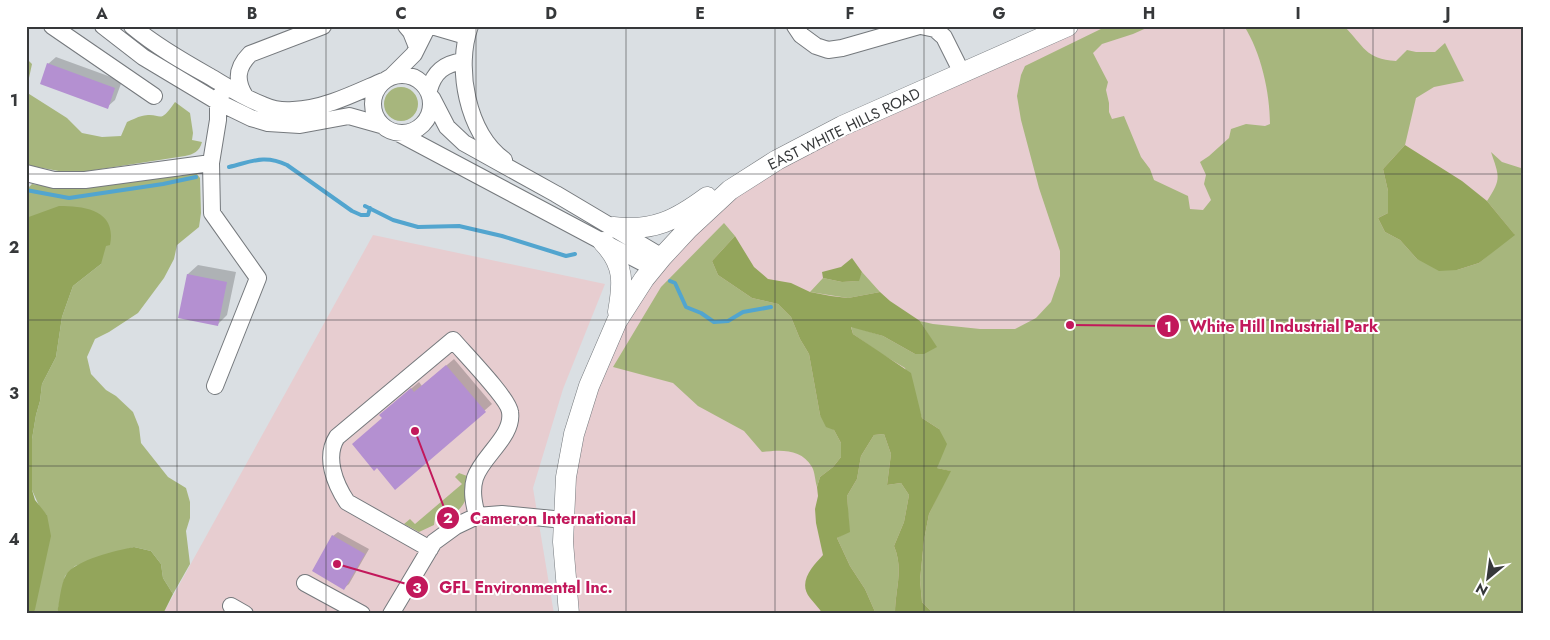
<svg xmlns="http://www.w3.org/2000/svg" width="1550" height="640" font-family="Jost,sans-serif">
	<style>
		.industrial { fill: #e7cdd0 }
		.green { fill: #a7b67d }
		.forest { fill: #93a55b }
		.shadow { fill: #0003 }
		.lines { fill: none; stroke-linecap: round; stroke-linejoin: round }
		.stream { stroke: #52a5cf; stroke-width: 4 }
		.building { fill: #b490d1 }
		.minor-casing { stroke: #75797d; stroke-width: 18 }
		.major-casing { stroke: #75797d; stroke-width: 21 }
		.minor { stroke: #fff; stroke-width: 16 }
		.major { stroke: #fff; stroke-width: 20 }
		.grid { fill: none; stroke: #36383a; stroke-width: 1; stroke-opacity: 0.55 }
		.labels { text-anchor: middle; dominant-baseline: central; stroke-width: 4; stroke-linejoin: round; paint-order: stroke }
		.street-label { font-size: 15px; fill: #36383a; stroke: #fff }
		.leader { fill: none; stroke: #c2185b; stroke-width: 2 }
		.callout-dot { fill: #c2185b; stroke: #fff; stroke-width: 2 }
		.mark-label { font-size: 15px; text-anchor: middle; font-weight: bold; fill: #fff }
		.callout-label { font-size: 16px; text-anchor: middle; font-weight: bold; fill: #c2185b; stroke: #fff; stroke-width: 4; stroke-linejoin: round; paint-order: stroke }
		.neatline { fill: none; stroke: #36383a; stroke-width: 2 }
		.grid-label { font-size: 16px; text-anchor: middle; font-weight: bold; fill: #36383a }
	</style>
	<rect width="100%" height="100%" fill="#dadfe3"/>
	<path class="industrial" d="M1068,26H1524V614H569L566,477L622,313L730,190Z
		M373,235L605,284L563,389L533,488L554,614H163Z"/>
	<path class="green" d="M1107,26H1151L1133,34L1102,44L1093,53L1108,82L1106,90L1109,103V112L1112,119L1124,116L1141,157L1150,169L1154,180L1188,196L1190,209L1203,210L1211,200L1204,184L1206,175L1200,162L1209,156L1229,138L1231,129L1246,124L1265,126L1270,124C1270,93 1261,52 1244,26H1344C1364,46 1365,59 1396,61L1407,50L1416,52H1435L1445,43L1464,81L1434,87L1416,98L1405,145L1383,169L1388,191V213L1378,218L1385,232L1400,240L1417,259L1457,270L1479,263L1514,234L1487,201C1502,179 1499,176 1491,152L1502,162L1524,169V614H934L922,602L920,580L924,540L929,514L950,471L937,468L939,429L922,418L905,368L880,353L853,334L851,326L883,336L915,354L936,347L920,321L933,324L980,329H1015L1036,318L1051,302L1060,276V251L1039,188L1021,120L1017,96L1021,75L1025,66Z
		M26,58L32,64L26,92L67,118L82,133L102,137L121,136L127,122C132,120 137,117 142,116C162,111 158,127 175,102L190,113L193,133L192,140L202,142C199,152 194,154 185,156L82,172H64L26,165Z
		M384 104a17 17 0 1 1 34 0a17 17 0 1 1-34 0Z
		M193,173L197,174L200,178L201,213L199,227L177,245L174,259L164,278L138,313L109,332L95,339L87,357L91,374L106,390L116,396L133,412L139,427L141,443L168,477L186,488L190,502V518L186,531L190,564L173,594L163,578L161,564L151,551L134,547L75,566L65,576L57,614H34L47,515L40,508L32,490V439L36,415L40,401L42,384L56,357L62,317L73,286L101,264L28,217L26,218V190L32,184L62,189H79Z
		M724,223L735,236L712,261L718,275L752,298L778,304L791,317L800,339L809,354L820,415L834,430L841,443V457L833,467L820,477L817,487C815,481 815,472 812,467C801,448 780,450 762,452L744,431L698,406L673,383L613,367L661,287Z
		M862,272L880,292L848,298L810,292L823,278L842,282L858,281Z
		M884,434L891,454L887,485L901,483L909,495L904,522L894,546C904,570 895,589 895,614H876L865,589L850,566L837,538L849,531L847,496L857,479L861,456L874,435Z
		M459,473L467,476C471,497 464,510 445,519L435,517L434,525L419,532L404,524L410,519L415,524L462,484L455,477Z"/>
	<path class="forest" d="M1405,145L1462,181L1487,201L1515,235L1479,263L1457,270L1439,271L1417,259L1400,240L1385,232L1378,218L1388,213V191L1383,169Z
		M59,206C85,206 117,210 110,245L106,246L101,264L73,286L62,317L56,357L42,384L40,401L36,415L32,439V490L35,500L47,515L51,536L34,614H26V218Z
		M735,236L754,267L768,279L791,283L810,292L831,296L848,298L880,292L890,301L920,321L937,347L924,354H915L883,336L851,327L853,334L911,373L922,418L939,429L947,444L937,468L951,471L929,514L924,540L920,580L922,602L934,614H895C895,589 904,570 894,546L904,522L909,495L901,483L887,485L891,454L884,434L874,435L861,456L857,479L847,496L850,532L837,538L850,566L865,589L876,614H823C819,608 814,603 810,598C797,582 813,566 823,555L816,523L815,509L818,496L817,487L820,477L833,467L841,457V443L834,430L826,427L820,415L809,354L800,339L791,317L778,304L752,298L718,275L712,261Z
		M852,258L862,272L859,281L842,282L823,278L822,272L841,267Z
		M134,547L151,551L161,564L163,578L173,594L163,614H57C59,604 61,583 66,575C75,560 118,550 134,547Z"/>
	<path class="shadow" d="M56,57L122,81L115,100L107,107L48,64Z
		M198,265L236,272L227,315L217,325L180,317L188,274Z
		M454,359L492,404L395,488L383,418L388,408L419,382L422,386Z
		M338,532L369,549L349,584L344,588L333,536Z"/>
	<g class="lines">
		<path class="stream" d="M229,167C251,162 264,154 287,165L352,211L361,215H368L370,208
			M26,190L69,198L163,184L196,177
			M365,206L393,220L418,227L459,226L502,236L566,256L575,254
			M670,281L675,283L686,307L701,313L714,322L728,321L743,312L771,307"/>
	</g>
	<path class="building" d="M47,63L115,88L108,109L40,84Z
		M187,274L227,282L218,326L178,318Z
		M446,365L486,412L395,490L377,468L374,471L352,444L382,418L379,415L411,388L414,392Z
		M332,535L365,554L344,590L312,571Z"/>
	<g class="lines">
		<defs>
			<path id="minor" d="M52,26L154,96
				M103,26L143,57L218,102L251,118L268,123L300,125L349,116L381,125
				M132,26C156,46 182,61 209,76C226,86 244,98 263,105C272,109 283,111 293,110C324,109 355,93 383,81
				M406,26L411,32L417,47
				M432,26L466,36
				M470,26C455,67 467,133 504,160
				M795,26L801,35L816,46L828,50L842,48L919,26
				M921,26L935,29L944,37L962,73
				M373 104a29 29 0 1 1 58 0a29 29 0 1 1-58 0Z
				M392,76L414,54L428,26
				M429,90C434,72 444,64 463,61
				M245,96C235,80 237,67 250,54L323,26
				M432,98L447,127L464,143L556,194L662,257
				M400,134L603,242L653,268
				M26,173L54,180H85L211,163
				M215,386L258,278L212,213L211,163L218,120V102L225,86
				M430,549L347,502C335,484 324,457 337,437L453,340C464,353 509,399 510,412C514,436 482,456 475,478C471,491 474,504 477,516
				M305,583L362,614
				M231,606L245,614
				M391,614L434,542L456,526L477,516L502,514L564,520"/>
			<path id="major" d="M613,227C653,232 676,220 707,197
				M603,242C625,265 623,283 618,312
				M569,614L563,542L566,477L574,434L589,386L617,321L644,279L662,257L688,229L730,190L777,160L842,126L1068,26"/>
		</defs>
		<use href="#minor" class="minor-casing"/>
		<use href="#major" class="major-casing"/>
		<use href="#minor" class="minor"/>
		<use href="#major" class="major"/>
	</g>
	<path class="grid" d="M177,26V614M326,26V614M476,26V614M626,26V614M775,26V614M924,26V614M1074,26V614M1224,26V614M1373,26V614M26,174H1524M26,320H1524M26,466H1524"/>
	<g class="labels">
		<g class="street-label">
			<text transform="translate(844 129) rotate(-26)">EAST WHITE HILLS ROAD</text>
		</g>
	</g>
	<path class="leader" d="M1070 325L1168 326M415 431L448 518M337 564L417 587"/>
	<g class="callout-dot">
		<circle cx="1070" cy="325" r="5"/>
		<circle cx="415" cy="431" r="5"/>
		<circle cx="337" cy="564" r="5"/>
		<circle cx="1168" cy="326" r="12"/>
		<circle cx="448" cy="518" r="12"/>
		<circle cx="417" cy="587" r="12"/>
	</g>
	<g class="mark-label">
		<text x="1168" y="332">1</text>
		<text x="448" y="523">2</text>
		<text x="417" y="593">3</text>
	</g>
	<g class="callout-label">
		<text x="1284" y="332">White Hill Industrial Park</text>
		<text x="553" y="524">Cameron International</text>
		<text x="526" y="593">GFL Environmental Inc.</text>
	</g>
	<rect width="1550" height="640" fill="none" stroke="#ffffff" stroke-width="55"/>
	<g transform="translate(1488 578) rotate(209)" stroke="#ffffff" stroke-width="4" paint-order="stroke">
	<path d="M0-4L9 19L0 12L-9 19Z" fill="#36383a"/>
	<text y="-8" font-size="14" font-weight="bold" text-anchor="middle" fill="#36383a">N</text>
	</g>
	<rect x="28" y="28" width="1494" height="584" class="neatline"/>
	<g class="grid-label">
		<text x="102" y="19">A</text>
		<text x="252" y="19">B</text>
		<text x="401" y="19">C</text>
		<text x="551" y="19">D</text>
		<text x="700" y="19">E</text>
		<text x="850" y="19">F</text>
		<text x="999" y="19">G</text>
		<text x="1149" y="19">H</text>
		<text x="1298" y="19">I</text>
		<text x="1448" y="19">J</text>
		<text x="14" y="106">1</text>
		<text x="14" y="253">2</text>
		<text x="14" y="399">3</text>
		<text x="14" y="545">4</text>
	</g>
</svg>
